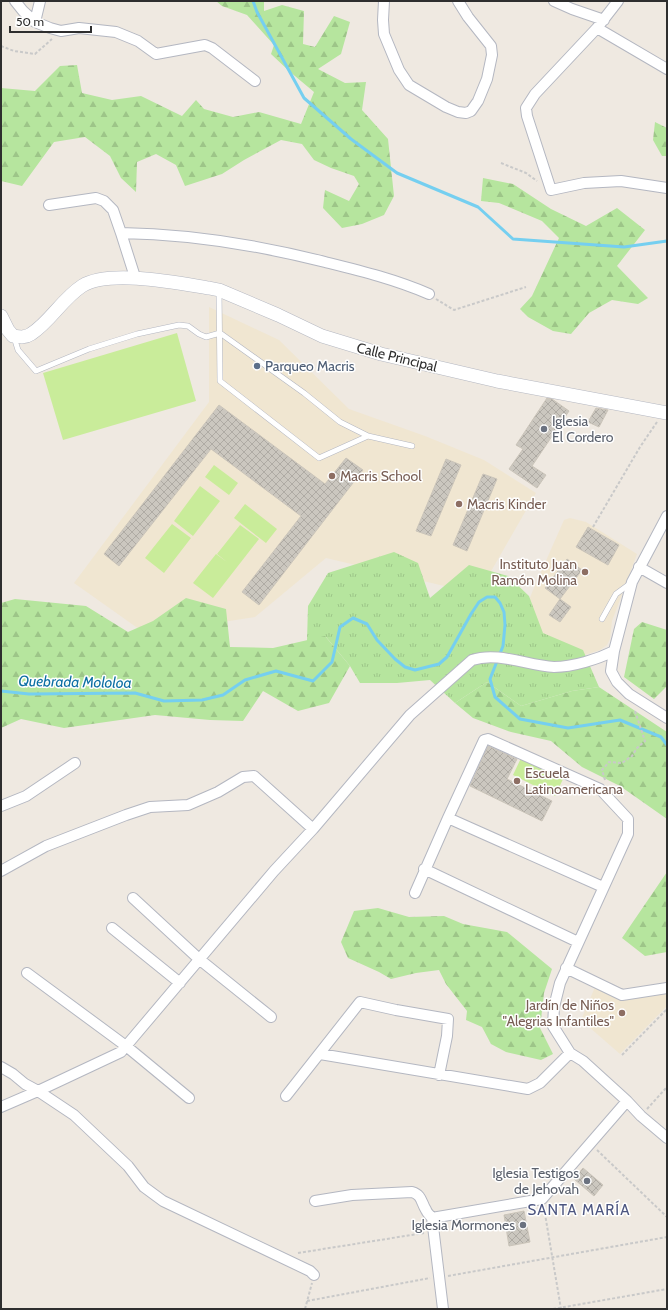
<svg xmlns="http://www.w3.org/2000/svg" width="668" height="1310" font-family="Cabin,sans-serif">
	<style>
		.education { fill: #f0e6d1 }
		.grass { fill: url(#grass-tufts) }
		.forest { fill: url(#forest-firs) }
		.pitch { fill: #c9ec9a }
		.lines { fill: none; stroke-linecap: round; stroke-linejoin: round }
		.stream { stroke: #75cff0; stroke-width: 3 }
		.building { fill: url(#building-cross-hatch); stroke: #cbc5ba }
		.service-casing { stroke: #b4b7c1; stroke-width: 6 }
		.minor-casing { stroke: #b4b7c1; stroke-width: 12 }
		.tertiary-casing { stroke: #b4b7c1; stroke-width: 14 }
		.path { stroke: #c9c9c9; stroke-width: 2; stroke-dasharray: 3 2; stroke-linecap: butt }
		.service { stroke: #fff; stroke-width: 5 }
		.minor { stroke: #fff; stroke-width: 10 }
		.tertiary { stroke: #fff; stroke-width: 13 }
		.service-dot { fill: #5c6f8a; stroke: #fff; stroke-width: 1.5 }
		.worship-dot { fill: #6b7280; stroke: #fff; stroke-width: 1.5 }
		.education-dot { fill: #8d6e63; stroke: #fff; stroke-width: 1.5 }
		.labels { text-anchor: middle; dominant-baseline: central; stroke-width: 3; stroke-linejoin: round; paint-order: stroke }
		.street-label { font-size: 14px; fill: #2e2e2e; stroke: #fff }
		.service-label { font-size: 14px; fill: #4e5e75; stroke: #fff; text-anchor: start }
		.worship-label { font-size: 14px; fill: #5b616d; stroke: #fff; text-anchor: end }
		.education-label { font-size: 14px; fill: #785e54; stroke: #fff; text-anchor: start }
		.water-label { font-size: 15px; font-style: italic; fill: #0d6fa3; stroke: #fff }
		.neighbourhood-label { font-size: 15px; letter-spacing: 1px; fill: #4d5680; stroke: #fff }
	</style>
	<defs>
		<pattern id="grass-tufts" width="24" height="20" patternUnits="userSpaceOnUse"><rect width="24" height="20" fill="#b6e59e"/><path d="M3 7l-1-3M5 7V3M7 7l1-3M15 17l-1-3M17 17v-4M19 17l1-3" fill="none" stroke="#9dc588"/></pattern>
		<pattern id="forest-firs" width="22" height="20" patternUnits="userSpaceOnUse"><rect width="22" height="20" fill="#b6e59e"/><path d="M5 1l3.5 6h-7zM16 11l3.5 6h-7z" fill="#9dc588"/></pattern>
		<pattern id="building-cross-hatch" width="8" height="8" patternUnits="userSpaceOnUse"><rect width="8" height="8" fill="#cbc7bf"/><path d="M0 0l8 8M0 8l8-8" fill="none" stroke="#afaba4"/></pattern>
	</defs>
	<rect width="100%" height="100%" fill="#efe9e1"/>
	<path class="education" d="M209,307L279,340L349,409L425,436L484,460L536,493L478,594L326,558L255,617L146,634L74,583L209,402Z
		M570,518L586,522L637,554L612,621L610,639L607,645L600,650L569,660L509,652L533,590L564,520Z
		M595,987L621,999H632L667,992V1006L620,1054L581,1020Z"/>
	<path class="grass" d="M394,552L418,563L430,598L469,565L508,576L529,596L543,633L583,650L599,687L572,691L521,706L487,682L455,703L430,680L397,683H360L350,666L326,637L307,641L308,606L328,573Z"/>
	<path class="forest" d="M216,1H264V11L282,5L304,11L303,44L315,47L334,16L350,22L341,54L318,69L345,83L366,82L362,110L388,139L394,196L384,215L362,224L342,228L323,208L325,190L349,201L359,184L354,176L331,168L314,160L302,144L281,140L244,160L222,174L185,186L176,165L156,154L137,162L136,192L121,178L110,156L85,137L54,142L22,186L1,181V88L35,91L60,66L77,65L82,93L112,100L141,96L182,116L196,100L204,109L233,117L259,112L301,124L314,92L289,71L271,54L274,45L247,15L222,6Z
		M655,122L667,128V156H662L653,140Z
		M483,178L513,184L551,209L586,226L617,208L645,230L617,266L648,298L638,304L612,300L589,313L571,334L553,331L528,317L520,309L532,296L559,238L542,221L499,203L481,201Z
		M186,598L226,609L230,647L273,648L325,636L350,666L329,703L298,711L263,691L243,721L210,720L155,715L64,728L21,719L1,728V603L15,599L86,606L128,632L153,621Z
		M642,622L667,630V686L654,699L624,677L634,629Z
		M487,682L521,706L572,691L599,687L667,732V819L620,786L582,767L551,741L511,732L473,718L455,703Z
		M667,872V952L645,956L622,938Z
		M378,908L409,917L444,916L463,924L507,932L552,969L544,993L540,1028L553,1054L541,1060L506,1052L491,1044L482,1027L466,1020L467,1011L446,984L439,970L416,973L391,979L379,972L348,958L341,942L354,911Z"/>
	<path class="pitch" d="M177,333L196,401L63,440L43,373Z
		M214,465L238,483L229,495L205,477Z
		M200,486L220,501L193,536L174,521Z
		M245,504L277,529L266,543L234,518Z
		M172,524L191,538L164,573L145,558Z
		M240,525L259,539L213,598L193,583L216,554L227,562L217,554Z
		M522,756L564,777L555,796L513,775Z"/>
	<g class="lines">
		<path class="stream" d="M253,1L257,12L304,98L351,139L397,173L478,207L513,239L624,247L667,241
			M1,691L29,694L135,693L164,701L202,700L223,695L245,680L276,671L313,681L332,662L340,627L353,618L367,624L377,640L395,659L405,667L415,670L439,664L447,657L471,614L479,602L487,597H495L500,603L504,612L505,625L503,646L490,679L495,697L520,719L568,728L620,720L661,737L667,745"/>
	</g>
	<path class="building" d="M547,398L552,399L569,411L532,466L546,475L537,488L509,469L523,449L516,445Z
		M219,405L325,484L346,458L363,470L259,605L242,592L301,516L211,449L119,566L104,554Z
		M596,408L608,410L599,427L588,422Z
		M446,459L461,465L431,536L416,531Z
		M483,474L497,479L467,551L453,545Z
		M588,527L619,545L608,565L576,547Z
		M567,559L582,570L560,599L545,588Z
		M560,599L571,607L560,622L549,615Z
		M488,746L517,759L507,779L552,801L542,821L470,786Z
		M583,1168L603,1185L594,1196L574,1179Z
		M524,1211L530,1242L509,1246L504,1215Z"/>
	<g class="lines">
		<defs>
			<path id="service" d="M219,291L220,381L319,458L368,436L412,446
				M14,337L18,350L36,371L89,349L137,334L179,325L188,326L199,334L206,337L220,333L304,393L340,422L368,436
				M602,619L616,594L631,583"/>
			<path id="minor" d="M15,1L23,11L35,22
				M40,1L35,22L50,28L61,31L79,28L116,32L138,41L156,54L205,45L212,48L255,81
				M384,1L383,20L384,34L399,70L409,85L446,107L458,112L466,113L471,111L478,101L487,79L492,55L491,46L468,17L458,1
				M554,1L572,9L604,20
				M618,1L597,28L535,94L526,108L527,116L551,190L584,183L621,181L667,188
				M597,28L667,69
				M49,205L96,198L104,201L113,210L121,233
				M135,277L121,233C190,234 258,245 325,262C361,271 394,279 429,294
				M667,516L632,582L614,651L611,671L617,682L629,694L667,718
				M639,567L667,583
				M1,806L26,796L75,763
				M448,818L603,887
				M424,869L578,942
				M1,871L46,846L126,815L150,807L188,805L218,792L243,777L254,776L313,829L410,715L472,660C498,651 528,666 554,667C573,667 598,659 614,651
				M415,893L448,818L484,740L488,739L600,789L628,819V834L560,983L554,1007L553,1026L570,1053L583,1061L627,1101L641,1116L667,1138
				M133,898L199,959L271,1017
				M112,928L180,983
				M566,968L622,995L667,988
				M27,973L126,1046L189,1098
				M320,1054L528,1089L540,1083L570,1053
				M1,1067L13,1074L25,1084L38,1091L121,1052L274,871L313,829
				M286,1096L360,1002L396,1010L448,1019L447,1036L439,1075
				M1,1107L38,1091L74,1115L128,1166L144,1187L163,1201L310,1271L314,1275
				M315,1201L352,1195L412,1192C422,1195 421,1202 426,1210C427,1213 430,1215 432,1218L443,1309
				M432,1218L542,1199L627,1101"/>
			<path id="tertiary" d="M1,316L8,330L13,336C20,337 25,338 31,334C50,322 62,299 82,286C109,269 178,283 209,288L219,290L278,315L322,336L381,354L497,381L667,413"/>
		</defs>
		<use href="#service" class="service-casing"/>
		<use href="#minor" class="minor-casing"/>
		<use href="#tertiary" class="tertiary-casing"/>
		<path class="path" d="M1,46L14,51L35,54L52,39
			M501,163L526,173L537,181
			M436,299L454,310L526,287
			M593,527L640,447L657,422
			M605,780L602,770L609,762L622,763L632,756L637,748L645,741L635,711
			M622,1055L667,1009
			M647,1109L667,1087
			M597,1150L667,1217
			M544,1208L561,1309
			M298,1253L424,1233
			M448,1276L667,1237
			M307,1301L430,1278
			M305,1309L312,1283
			M553,1309L667,1289"/>
		<use href="#service" class="service"/>
		<use href="#minor" class="minor"/>
		<use href="#tertiary" class="tertiary"/>
	</g>
	<circle class="service-dot" cx="257" cy="366" r="4"/>
	<g class="worship-dot">
		<circle cx="544" cy="429" r="4"/>
		<circle cx="587" cy="1181" r="4"/>
		<circle cx="523" cy="1225" r="4"/>
	</g>
	<g class="education-dot">
		<circle cx="332" cy="476" r="4"/>
		<circle cx="459" cy="504" r="4"/>
		<circle cx="585" cy="572" r="4"/>
		<circle cx="517" cy="781" r="4"/>
		<circle cx="622" cy="1013" r="4"/>
	</g>
	<g class="labels">
		<g class="street-label">
			<text transform="translate(397 357) rotate(14)">Calle Principal</text>
		</g>
		<g class="service-label">
			<text x="265" y="366">Parqueo Macris</text>
		</g>
		<g class="worship-label">
			<text x="552" y="421" text-anchor="start">Iglesia<tspan x="552" dy="16">El Cordero</tspan></text>
			<text x="579" y="1173">Iglesia Testigos<tspan x="579" dy="16">de Jehovah</tspan></text>
			<text x="515" y="1225">Iglesia Mormones</text>
		</g>
		<g class="education-label">
			<text x="340" y="476">Macris School</text>
			<text x="467" y="504">Macris Kinder</text>
			<text x="577" y="564" text-anchor="end">Instituto Juan<tspan x="577" dy="16">Ramón Molina</tspan></text>
			<text x="525" y="773">Escuela<tspan x="525" dy="16">Latinoamericana</tspan></text>
			<text x="614" y="1005" text-anchor="end">Jardín de Niños<tspan x="614" dy="16">"Alegrias Infantiles"</tspan></text>
		</g>
		<g class="water-label">
			<text transform="translate(75 682) rotate(1)">Quebrada Mololoa</text>
		</g>
		<g class="neighbourhood-label">
			<text x="579" y="1210">SANTA MARÍA</text>
		</g>
	</g>
	<rect width="668" height="1310" fill="none" stroke="#2e2e2e" stroke-width="4"/>
	<path d="M10 26v6h81v-6" fill="none" stroke="#2e2e2e" stroke-width="2"/>
	<text x="16" y="26" font-size="12" fill="#2e2e2e" stroke="#ffffff" stroke-width="3" paint-order="stroke">50 m</text>
</svg>
